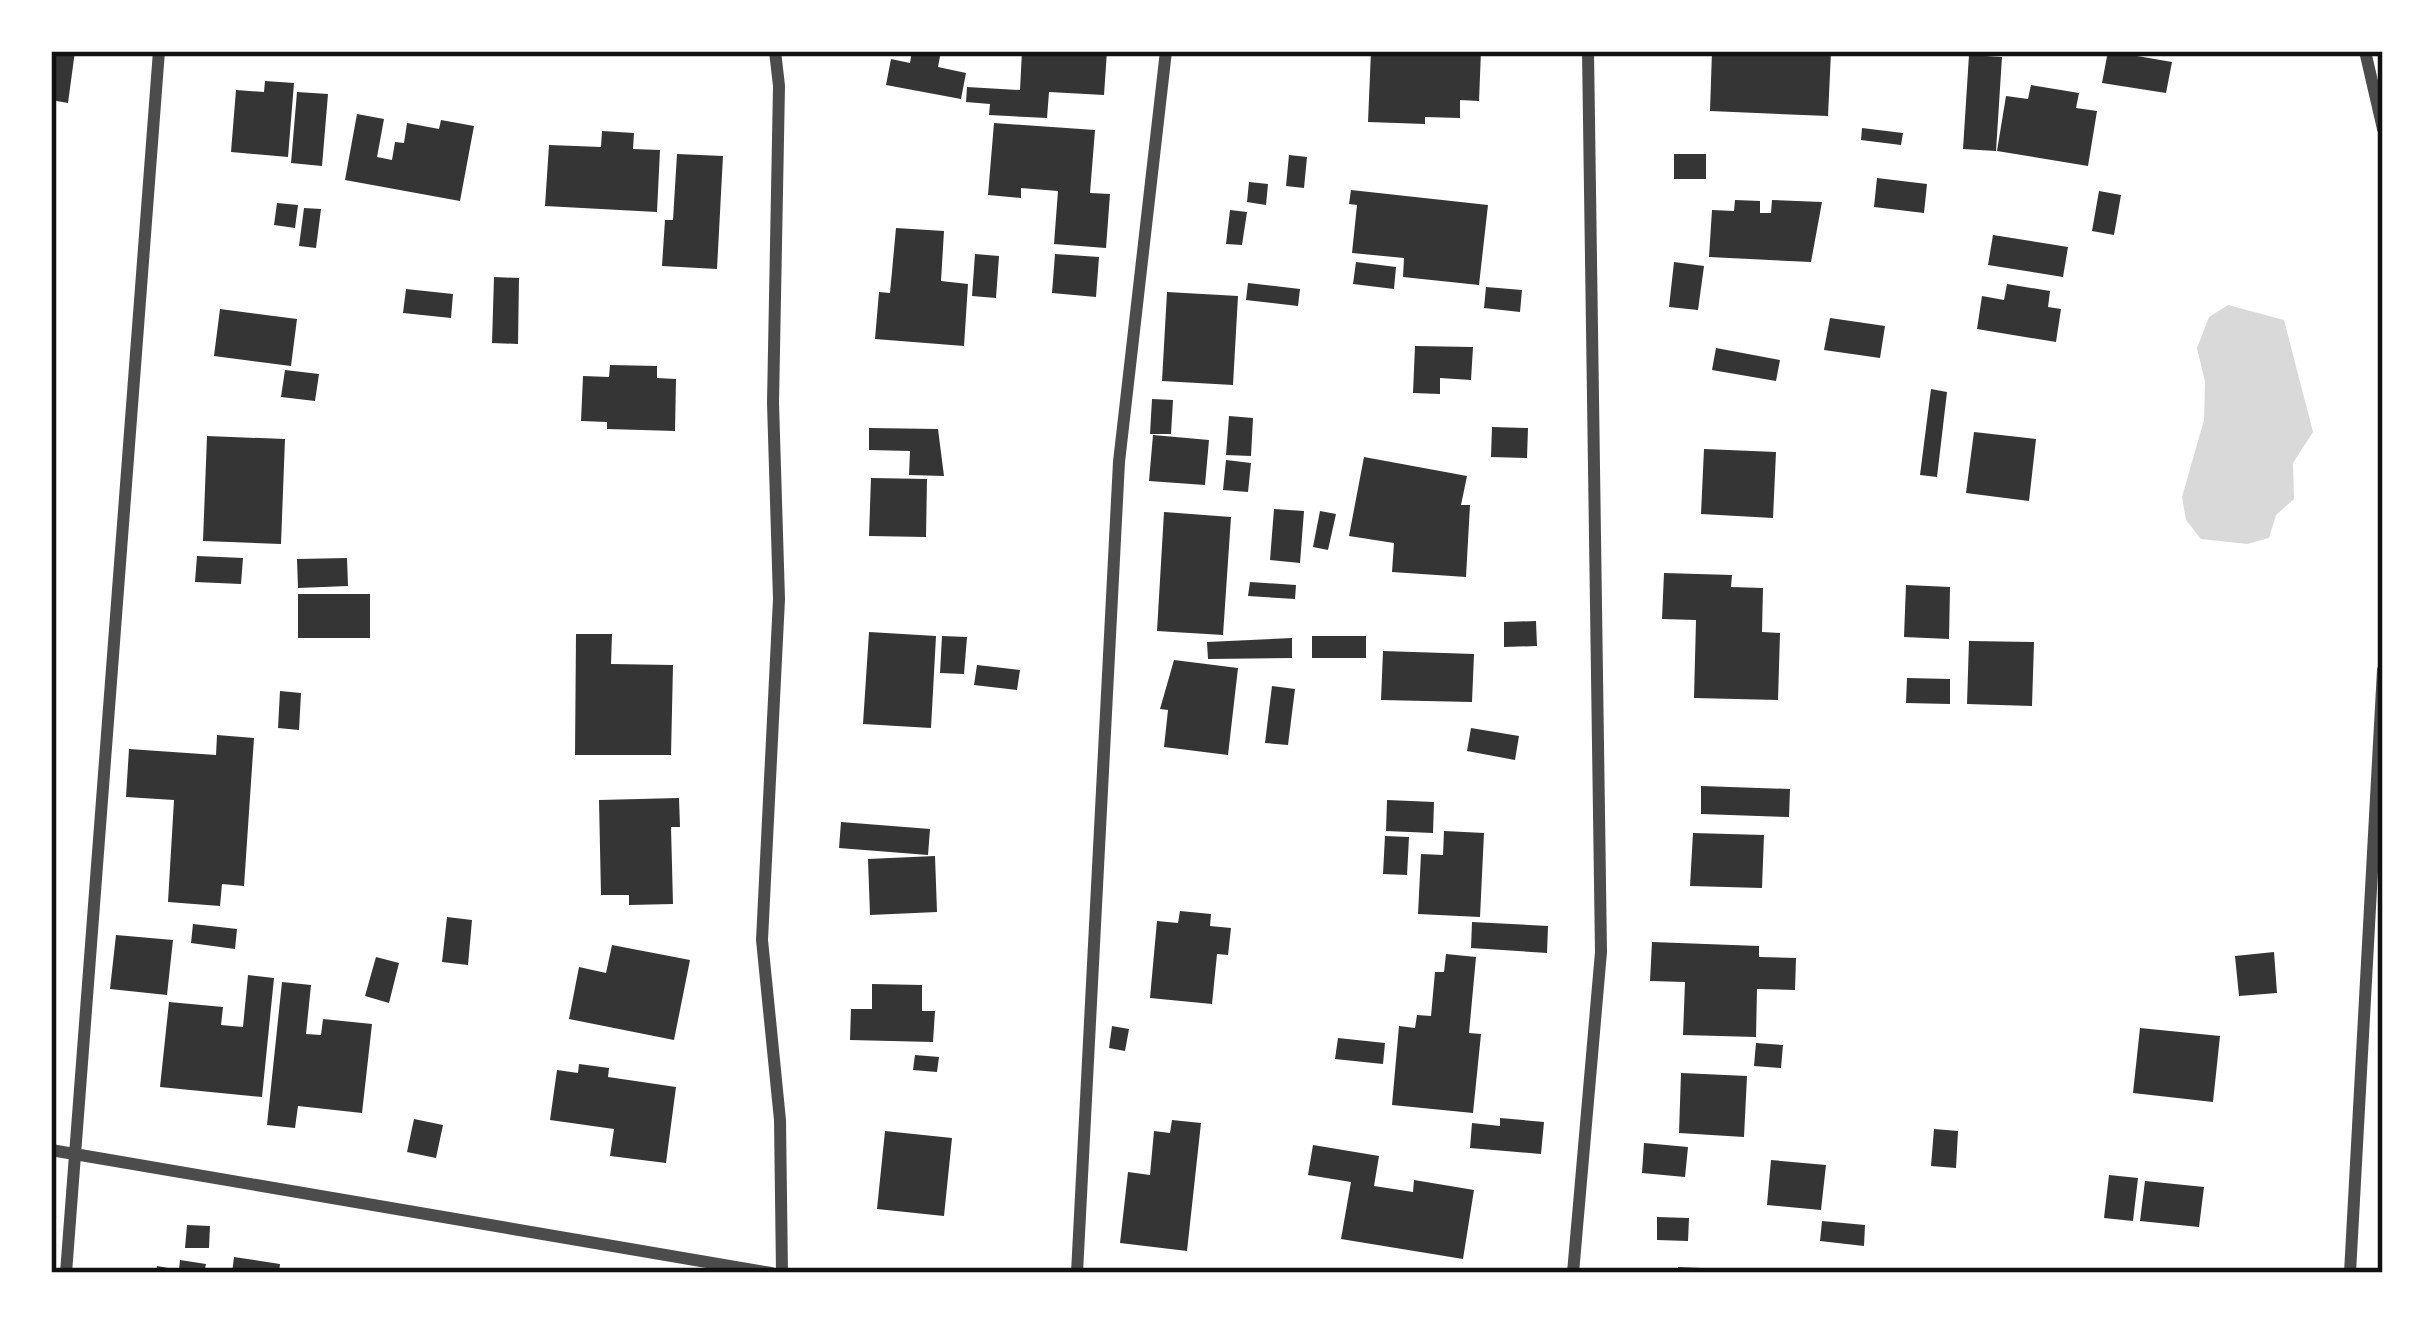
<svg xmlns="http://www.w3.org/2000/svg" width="2434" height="1324" font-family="Barlow,sans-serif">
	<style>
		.water { fill: #d9d9d9 }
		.building { fill: #353535 }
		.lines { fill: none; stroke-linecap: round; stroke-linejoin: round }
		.minor { stroke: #4c4c4c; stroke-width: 12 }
		.neatline { fill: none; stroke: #111; stroke-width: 4.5 }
	</style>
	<rect width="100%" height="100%" fill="#fff"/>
	<path class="water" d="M2228,305L2284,320L2313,432L2293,463L2294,499L2276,515L2269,538L2247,544L2201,539L2186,520L2182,497L2204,420L2205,382L2197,348L2209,317Z"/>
	<path class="building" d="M51,51H75L68,103L51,100Z
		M912,51H941L938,67L966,73L961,99L886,85L891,59L910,63Z
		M1022,51H1107L1104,95L1049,92L1047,118L989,115L990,104L966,102L967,87L1020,90Z
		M1371,51H1481L1479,101L1460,100V118L1425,117V124L1368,122Z
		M1712,51L1831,52L1828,116L1710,111Z
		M2108,51L2172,62L2166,93L2102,83Z
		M1969,55L2002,57L1996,151L1963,149Z
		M265,81L294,83L288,157L231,152L236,90L264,92Z
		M2031,85L2079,93L2076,108L2097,111L2088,166L1997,151L2006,96L2028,99Z
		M297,92L328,94L322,166L291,163Z
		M357,114L384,119L377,157L392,160L395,142L404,143L407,123L439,129L441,120L474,126L460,201L345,180Z
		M994,123L1095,130L1090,193L1110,194L1106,248L1054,244L1058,191L1021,188V198L988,195Z
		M1862,128L1903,133L1901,145L1861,140Z
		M602,131L634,133L633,149L660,150L657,212L545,206L549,145L601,147Z
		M677,154L723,156L717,269L662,266L665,220H673Z
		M1674,154H1706V179H1674Z
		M1289,155L1307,157L1304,188L1286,186Z
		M1877,178L1927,184L1924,213L1874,207Z
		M1249,182L1268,184L1266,205L1247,202Z
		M1351,190L1488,205L1479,285L1403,277L1404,258L1352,253L1357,205L1349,204Z
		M2099,191L2121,195L2114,235L2092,231Z
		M1735,200L1760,201V213H1771L1772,200L1822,202L1811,262L1709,257L1712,210L1734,211Z
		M277,203L298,205L295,228L274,225Z
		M304,208L321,209L316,248L299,246Z
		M1230,210L1247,212L1242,245L1226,244Z
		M896,228L944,231L941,281L968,284L964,346L875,339L879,292L890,293Z
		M1993,235L2068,247L2063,277L1988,265Z
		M975,254L999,256L996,298L972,296Z
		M1055,254L1099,257L1096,297L1052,293Z
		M1356,262L1396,267L1394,289L1353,284Z
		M1674,262L1704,266L1698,310L1669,307Z
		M494,277L519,278L518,344L492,343Z
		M1248,283L1300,289L1298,306L1246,300Z
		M2007,284L2050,291L2048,307L2061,309L2056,342L1977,329L1982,296L2004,300Z
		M1486,287L1522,290L1520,312L1484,308Z
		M406,289L453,294L451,318L403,313Z
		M1167,292L1238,296L1233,385L1162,381Z
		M220,309L297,319L291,366L214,356Z
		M1830,318L1885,326L1880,358L1824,350Z
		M1415,346L1473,347L1471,380L1440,378V394L1413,393Z
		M1716,348L1780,360L1776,381L1712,370Z
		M610,365L657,366V378L676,379L675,431L607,429V422L581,421L583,376L609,377Z
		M285,370L319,374L315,401L281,397Z
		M1931,389L1947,392L1937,477L1920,475Z
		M1152,399L1173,400L1171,434H1150Z
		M1229,416L1253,418L1251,456L1226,455Z
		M1492,427L1528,428L1527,458L1491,457Z
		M869,428L938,429L944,476L909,475L910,451L869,450Z
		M1974,432L2036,439L2029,501L1966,493Z
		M1153,435L1209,440L1205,485L1149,481Z
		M207,436L285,439L281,544L203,541Z
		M1704,449L1776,452L1773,518L1701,514Z
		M1364,457L1467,476L1461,505H1470L1466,577L1392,572L1394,543L1349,536Z
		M1226,460L1251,463L1248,492L1223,490Z
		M871,478L927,479L926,537L869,536Z
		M1274,509L1304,511L1300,563L1270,560Z
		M1320,511L1336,514L1328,550L1313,547Z
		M1164,512L1231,517L1223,635L1157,631Z
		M197,556L243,558L241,584L195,582Z
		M347,558L348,586L298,588L297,559Z
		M1664,573L1732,575L1731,587L1763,588L1762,632L1780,633L1778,700L1694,698L1696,620L1662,619Z
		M1250,582L1296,585L1295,599L1248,596Z
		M1906,585L1950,587L1949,639L1904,637Z
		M298,594H370V638H298Z
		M1536,621L1537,646L1504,647V622Z
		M869,632L936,636L931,728L863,724Z
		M576,634H612L611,664L673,665L671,755H575Z
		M942,636L967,637L964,674L940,673Z
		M1312,636H1366V658H1312Z
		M1292,638V658L1208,659L1207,642Z
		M1969,641L2034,642L2032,706L1967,704Z
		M1383,651L1474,654L1472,702L1381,700Z
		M1174,660L1238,668L1228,755L1164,747L1168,710L1160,709Z
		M977,665L1020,670L1017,690L974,685Z
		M1907,678L1950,679V704L1906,703Z
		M1272,686L1295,689L1288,745L1265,743Z
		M280,691L301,693L299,730L278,728Z
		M1471,728L1519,736L1515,760L1467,751Z
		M217,735L254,738L244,886L222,884L220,906L168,902L174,800L126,797L129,749L216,755Z
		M1701,786L1790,789L1789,817L1701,814Z
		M679,798L680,827H671L673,904L629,905V895H601L599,800Z
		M1387,800L1434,802L1433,833L1386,831Z
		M841,822L930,829L928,855L839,848Z
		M1444,831L1484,833L1480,917L1418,914L1421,854L1443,855Z
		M1693,833L1764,835L1762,888L1690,886Z
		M1385,836L1409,837L1407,875L1383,874Z
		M935,856L937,912L870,915L868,859Z
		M1180,911L1211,914L1210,926L1231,928L1228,955L1217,954L1212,1004L1150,998L1157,921L1178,923Z
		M447,917L472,920L468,965L442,962Z
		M1472,922L1548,926L1547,953L1471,948Z
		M193,924L237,929L235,949L191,943Z
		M116,935L173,940L167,995L110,989Z
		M1652,942L1759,946V957L1796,958L1795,990L1757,989L1756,1037L1683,1035L1685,982L1650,981Z
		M612,945L690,960L674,1040L569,1019L579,967L606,973Z
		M2274,952L2277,993L2239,996L2235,956Z
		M1446,954L1476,957L1469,1033L1481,1034L1473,1113L1392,1105L1399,1026L1415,1028L1417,1015L1431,1016L1435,972H1444Z
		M376,957L399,963L389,1003L365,996Z
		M248,975L274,978L262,1097L160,1087L169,1002L223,1007L221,1025L243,1027Z
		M282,982L311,985L306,1034L321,1035L323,1019L372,1024L362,1113L298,1106L295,1128L267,1125Z
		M872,984L922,985V1011H935L933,1042L850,1040L851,1009H872Z
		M1112,1026L1129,1029L1125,1051L1109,1048Z
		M2140,1028L2220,1036L2213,1102L2133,1093Z
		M1338,1038L1385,1043L1383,1064L1335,1059Z
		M1756,1043L1783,1045L1781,1068L1754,1066Z
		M915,1055L939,1057L937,1072L913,1070Z
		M579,1064L609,1068L608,1077L676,1087L666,1163L610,1156L614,1129L550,1120L557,1070L578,1073Z
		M1681,1073L1747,1076L1744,1137L1679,1133Z
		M1500,1118L1544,1122L1541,1154L1470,1148L1472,1123L1500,1126Z
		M414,1119L443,1125L436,1158L407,1152Z
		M1172,1120L1201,1123L1187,1251L1120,1243L1128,1172L1150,1175L1154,1131L1170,1133Z
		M1934,1129L1958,1131L1956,1168L1931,1166Z
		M885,1131L952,1138L944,1216L877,1209Z
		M1644,1143L1688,1147L1685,1177L1642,1173Z
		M1313,1145L1379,1156L1374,1186L1413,1192L1414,1180L1474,1190L1463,1259L1341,1239L1351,1182L1308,1175Z
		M1771,1160L1826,1165L1821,1210L1767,1205Z
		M2109,1175L2138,1178L2133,1221L2104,1218Z
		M2145,1181L2204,1187L2199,1227L2140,1221Z
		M1657,1217L1689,1218L1688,1241L1657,1240Z
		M1822,1221L1865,1225L1864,1246L1820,1241Z
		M187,1225L210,1226L209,1248H185Z
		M234,1257L280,1264L279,1273H232Z
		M180,1260L206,1264L204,1273H156L157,1266L179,1270Z
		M1678,1267L1725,1269V1273H1678Z"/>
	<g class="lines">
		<path class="minor" d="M775,51L779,86L773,403L779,599L762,940L780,1120L782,1273
			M2365,51L2383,129
			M51,1150L771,1273
			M66,1273L159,51
			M1077,1273L1119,462L1166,51
			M1573,1273L1601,952L1588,51
			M2350,1273L2383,670"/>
	</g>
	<rect width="2434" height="1324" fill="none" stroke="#ffffff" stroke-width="108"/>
	<rect x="54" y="54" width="2326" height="1216" class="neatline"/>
</svg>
